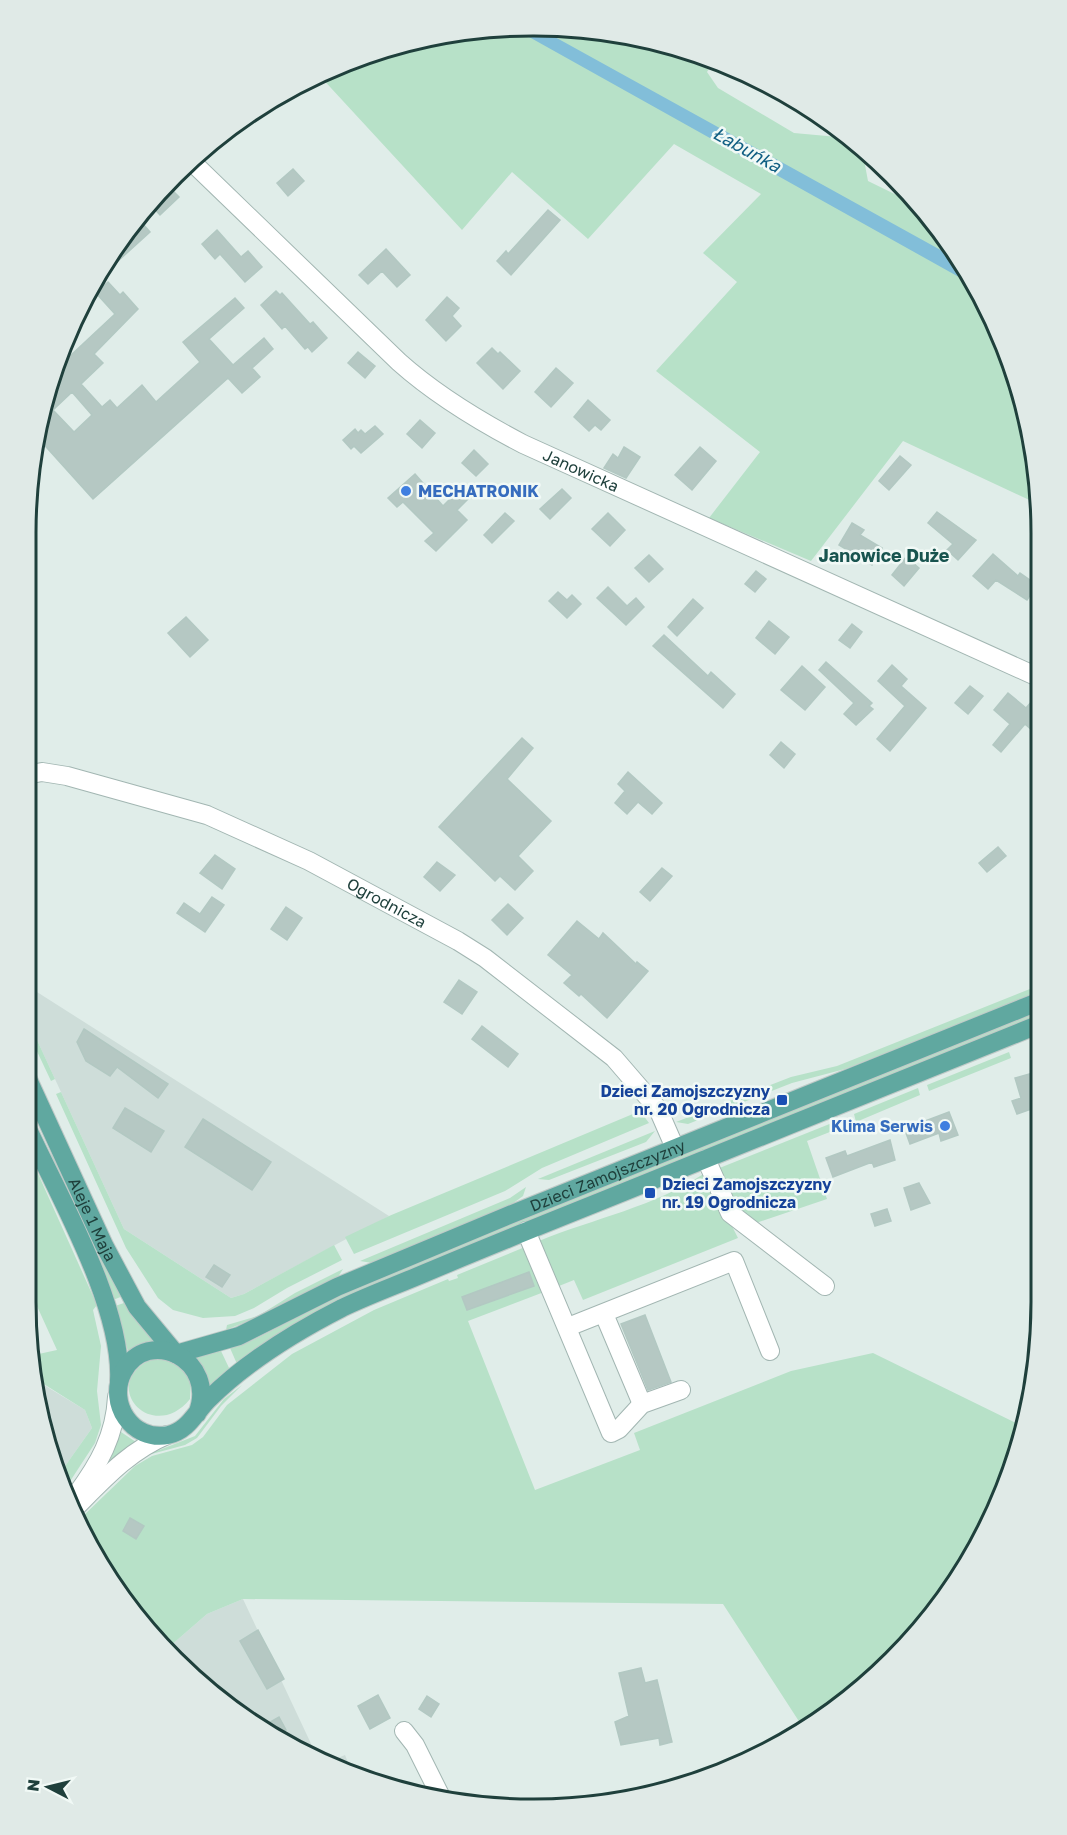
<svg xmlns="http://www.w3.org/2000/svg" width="1067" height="1835" font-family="'Golos Text',sans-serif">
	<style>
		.built { fill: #ceddd9 }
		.green { fill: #b7e1c8 }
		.water { fill: #82bed9 }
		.building { fill: #b5c8c3; stroke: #b2c8c2; stroke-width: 1.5; fill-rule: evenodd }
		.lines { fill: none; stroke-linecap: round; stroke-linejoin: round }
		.minor-casing { stroke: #a2b6b2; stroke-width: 20 }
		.major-casing { stroke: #c0cac8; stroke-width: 20 }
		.minor { stroke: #fff; stroke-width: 18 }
		.major { stroke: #60a8a0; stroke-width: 18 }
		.shop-dot { fill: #3f7fe0; stroke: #f1f9f6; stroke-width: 2 }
		.transit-dot { fill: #1a4fb4; stroke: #f1f9f6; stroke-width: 2 }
		.labels { text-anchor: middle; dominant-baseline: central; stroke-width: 5; stroke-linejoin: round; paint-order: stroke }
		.street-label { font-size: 16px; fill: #1f403c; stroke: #f1f9f6 }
		.shop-label { font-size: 16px; font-weight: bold; fill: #366cbe; stroke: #f1f9f6; text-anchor: start }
		.transit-label { font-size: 16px; font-weight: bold; fill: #164399; stroke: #f1f9f6; text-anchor: end }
		.water-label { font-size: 18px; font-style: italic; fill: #115f83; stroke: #f1f9f6 }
		.neighbourhood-label { font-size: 18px; font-weight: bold; fill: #18544f; stroke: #f1f9f6 }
		.rim { fill: none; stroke: #1f403c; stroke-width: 3 }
	</style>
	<rect width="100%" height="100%" fill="#e0ede9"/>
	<path class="built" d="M26,985L389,1216L244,1294L231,1298L124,1229L26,1016Z
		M39,1382L85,1410L92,1428L58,1476L52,1464Z
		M243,1599L314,1750L333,1760L345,1755L349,1765L369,1775L367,1777L251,1724L169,1647L207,1614Z"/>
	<path class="green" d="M533,26L632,35L714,60L707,72L718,88L794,133L849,138L862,149L868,181L915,204L973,279L1015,371L1040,505L903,441L811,561L709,518L760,452L656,371L737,282L703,253L761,194L674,144L588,239L512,172L462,230L319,75L339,64L434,35Z
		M1040,985V992L845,1069L792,1083L688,1124L676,1122L791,1077L837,1066Z
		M1040,1010V1016L537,1218L237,1364L230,1348L253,1340L356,1288L531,1214Z
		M26,1016L55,1079L51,1081L26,1028Z
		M1009,1052L1011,1058L929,1091L927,1085Z
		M918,1088L920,1095L856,1122L854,1114Z
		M61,1092L124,1229L231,1298L244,1294L334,1245L342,1260L287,1288L254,1308L235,1316L203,1318L173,1310L158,1298L126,1248L56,1094Z
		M640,1111L649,1123L542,1168L505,1191L354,1254L345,1237L389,1216Z
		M837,1121L840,1128L807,1141L827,1199L753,1224L738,1213L717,1169Z
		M655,1131L646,1142L549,1180L538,1179Z
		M53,1154L123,1296L113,1300L49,1156Z
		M26,1157L35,1167L97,1305L93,1310L101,1346L97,1391L101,1425L95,1443L65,1489L58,1476L92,1428L85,1410L39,1381L34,1355L57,1350L26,1282Z
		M705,1173L738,1238L583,1300L574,1280L559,1286L539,1241C595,1218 654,1207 705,1173Z
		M526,1187L523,1196L512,1204L372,1263L360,1261L510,1198Z
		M525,1247L544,1292L468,1321L535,1490L640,1450L634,1433L791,1371L873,1353L1022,1426L1014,1465L956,1583L843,1704L802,1726L723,1604L243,1599L207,1614L169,1647L130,1610L81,1518L135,1466L152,1456L192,1445L203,1437L227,1405L292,1354L374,1310L448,1279L449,1281L458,1278L457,1275Z
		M343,1269L338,1277L282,1307L226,1330L227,1325L258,1316L295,1293Z
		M127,1302L157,1342L129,1355L115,1306Z
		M221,1351L230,1370L208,1387L194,1358Z
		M153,1358L175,1361L191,1379L190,1399C153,1445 96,1385 153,1358Z
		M242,1385L221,1406L197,1438L185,1445L144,1456L195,1436L224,1399Z
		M121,1432L136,1442L109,1463V1462Z"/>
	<path class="water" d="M535,26L946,253C958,256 973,273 975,286L513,28Z"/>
	<path class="building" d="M293,169L304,181L288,196L277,183Z
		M166,184L179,197L160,215L150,204Z
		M548,210L560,220L511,275L497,261L506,251L508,254Z
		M142,223L150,232L97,280L109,255Z
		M217,230L241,257L248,251L262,267L245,282L220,254L215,259L202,244Z
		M386,249L410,275L397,287L382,271L368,284L359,275Z
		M108,282L120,295L123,292L138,309L94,354L103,363L81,384L102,407L110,400L117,408L142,385L156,402L200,362L183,342L235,298L244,308L209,339L233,365L264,338L273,349L252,368L260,377L242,393L228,378L93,499L39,439L52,373L115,314L96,293ZM72,392L92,415L74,432L53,410Z
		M276,291L280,295L282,293L310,324L313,322L327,338L312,352L308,347L305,349L285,326L282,329L261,305Z
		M447,297L459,308L452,316L461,326L446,341L426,320Z
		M492,348L498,354L500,352L520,371L503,389L477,363Z
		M358,352L375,366L365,378L348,363Z
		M556,368L573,383L551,407L535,392Z
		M588,400L610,420L601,430L595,425L589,431L574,417Z
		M420,420L435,433L422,448L407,434Z
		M375,426L383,434L361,453L354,446L351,449L343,440L355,429L358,433L361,430L365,434Z
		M624,447L640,457L626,478L604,468L613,454L618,458Z
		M700,447L716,461L692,490L675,475Z
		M474,450L488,464L476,476L462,463Z
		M900,456L911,465L889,490L879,481Z
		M415,474L443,506L459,490L468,499L457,510L467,520L436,551L425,541L434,533L403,502L397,507L388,498Z
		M562,489L571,498L550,519L540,509Z
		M937,512L976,540L958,560L947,550L953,544L928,523Z
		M505,513L514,521L492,543L484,535Z
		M608,513L625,530L610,546L592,529Z
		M852,523L864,530L860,535L882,548L872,565L839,545Z
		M993,554L1018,576L1020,573L1037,585L1027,600L996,580L988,589L973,576Z
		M649,555L663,569L649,582L635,568Z
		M906,557L919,568L904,586L892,575Z
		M756,571L766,579L755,592L745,584Z
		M608,587L627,606L636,598L644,607L626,625L597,598Z
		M558,592L567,600L572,595L581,604L567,618L549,601Z
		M693,599L703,608L677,636L668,627Z
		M186,617L208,640L190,657L168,633Z
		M769,621L789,637L775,654L756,638Z
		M852,624L862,632L850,648L839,640Z
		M664,635L708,676L711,672L735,694L723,708L653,646Z
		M826,662L872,703L869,706L873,709L856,725L844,714L854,703L819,670Z
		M892,665L907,679L901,686L926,708L890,751L877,739L905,706L878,681Z
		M802,666L825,687L805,710L781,690Z
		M970,686L983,696L968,714L955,703Z
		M1008,693L1026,708L1032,701L1040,709V726L1035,733L1025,724L1001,752L993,745L1010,724L994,710Z
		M522,738L533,748L507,779L551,821L518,856L533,871L515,890L500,876L495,881L439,827Z
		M781,742L795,754L784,768L770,755Z
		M628,772L662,803L652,814L638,802L627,814L615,803L625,791L618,784Z
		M998,847L1006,856L987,872L979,863Z
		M215,855L235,869L222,889L200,873Z
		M437,862L455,875L440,891L424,877Z
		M662,868L672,876L650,901L640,892Z
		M212,897L224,905L205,932L177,913L184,903L200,914Z
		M508,904L523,918L507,935L492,920Z
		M286,907L302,918L287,940L271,929Z
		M577,921L599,939L603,933L636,964L637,962L648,971L607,1018L581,994L579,996L564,983L572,975L548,955Z
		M459,980L477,992L462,1014L444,1002Z
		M482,1026L518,1054L508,1067L472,1039Z
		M84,1029L168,1084L158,1098L117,1067L110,1076L86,1061L77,1042Z
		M1040,1071V1106L1017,1114L1012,1101L1021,1098L1015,1078Z
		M125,1108L164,1131L151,1152L113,1128Z
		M949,1112L958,1135L941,1141L939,1133L910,1144L906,1133L922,1127L920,1123Z
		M203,1119L271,1162L252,1190L185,1147Z
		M890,1140L895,1160L874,1167L872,1162L833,1177L826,1158L845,1151L847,1156Z
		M919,1183L930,1203L911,1210L904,1188Z
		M887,1209L891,1221L875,1226L871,1214Z
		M214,1265L230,1275L222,1287L206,1277Z
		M529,1272L534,1286L467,1310L462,1297Z
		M645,1315L671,1382L648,1390L621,1324Z
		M130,1518L144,1526L136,1539L123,1531Z
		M258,1630L284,1679L267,1689L240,1641Z
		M641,1668L645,1683L657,1680L672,1742L660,1745L659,1738L621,1745L615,1722L629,1716L619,1673Z
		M378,1695L390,1718L370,1729L358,1706Z
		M427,1696L439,1704L431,1717L419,1709Z
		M279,1717L286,1730L276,1735L260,1728Z"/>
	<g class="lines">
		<defs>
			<g id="minor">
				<path id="s1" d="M191,161L399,362C437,396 479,421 523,444L1040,678"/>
				<path id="s2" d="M26,775L42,772L67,776L207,815L309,861L458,941L485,958L614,1058L658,1109L675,1148"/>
				<path d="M706,1159L730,1213L825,1286"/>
				<path d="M526,1231L611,1433L619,1429L642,1404L681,1390"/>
				<path d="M604,1314L642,1404"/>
				<path d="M568,1327L734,1261L770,1351"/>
				<path d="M76,1495C99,1464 115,1436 117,1397"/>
				<path d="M75,1508C104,1479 129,1451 167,1435"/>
				<path d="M404,1731L415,1745L441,1797"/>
			</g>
			<g id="major">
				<path id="s3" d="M26,1075L104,1245L137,1307L176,1354L239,1336L337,1287L507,1216L1040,1001"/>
				<path d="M26,1125C58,1195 123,1306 119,1381"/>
				<path d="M197,1414C219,1360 148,1325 123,1372C107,1403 132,1442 168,1435C188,1431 195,1413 208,1400C245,1363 295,1332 342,1308C369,1295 397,1285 425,1273C484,1248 544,1224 604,1200C749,1141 895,1083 1040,1024"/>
			</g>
		</defs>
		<use href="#minor" class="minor-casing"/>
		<use href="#major" class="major-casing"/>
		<use href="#minor" class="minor"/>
		<use href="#major" class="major"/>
	</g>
	<g class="shop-dot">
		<circle cx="406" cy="491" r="6"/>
		<circle cx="945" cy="1126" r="6"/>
	</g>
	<g class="transit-dot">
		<rect x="776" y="1094" width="12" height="12" rx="3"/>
		<rect x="644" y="1187" width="12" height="12" rx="3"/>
	</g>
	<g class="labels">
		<g class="street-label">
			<text stroke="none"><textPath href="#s1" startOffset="502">Janowicka</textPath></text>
			<text stroke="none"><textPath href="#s2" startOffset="387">Ogrodnicza</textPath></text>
			<text stroke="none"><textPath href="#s3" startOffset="786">Dzieci Zamojszczyzny</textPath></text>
			<text stroke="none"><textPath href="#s3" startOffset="159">Aleje 1 Maja</textPath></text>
		</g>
		<g class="shop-label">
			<text x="418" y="491">MECHATRONIK</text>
			<text x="933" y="1126" text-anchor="end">Klima Serwis</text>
		</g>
		<g class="transit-label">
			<text x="770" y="1091">Dzieci Zamojszczyzny<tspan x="770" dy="18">nr. 20 Ogrodnicza</tspan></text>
			<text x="662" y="1184" text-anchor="start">Dzieci Zamojszczyzny<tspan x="662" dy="18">nr. 19 Ogrodnicza</tspan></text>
		</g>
		<g class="water-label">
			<text transform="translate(747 149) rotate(29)">Łabuńka</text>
		</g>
		<g class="neighbourhood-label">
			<text x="884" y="555">Janowice Duże</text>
		</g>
	</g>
	<path d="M0 0H1067V1835H0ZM533 36H534A497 497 0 0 1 1031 533V1302A497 497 0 0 1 534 1799H533A497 497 0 0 1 36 1302V533A497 497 0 0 1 533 36Z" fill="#e0eae7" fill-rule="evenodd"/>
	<path class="rim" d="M533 36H534A497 497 0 0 1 1031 533V1302A497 497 0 0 1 534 1799H533A497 497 0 0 1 36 1302V533A497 497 0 0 1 533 36Z"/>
	<g transform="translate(48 1787) rotate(277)" stroke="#f1f9f6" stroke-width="4.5" paint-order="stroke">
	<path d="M0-4.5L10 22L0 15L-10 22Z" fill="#1f403c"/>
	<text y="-9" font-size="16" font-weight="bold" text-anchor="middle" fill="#1f403c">N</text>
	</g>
</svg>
